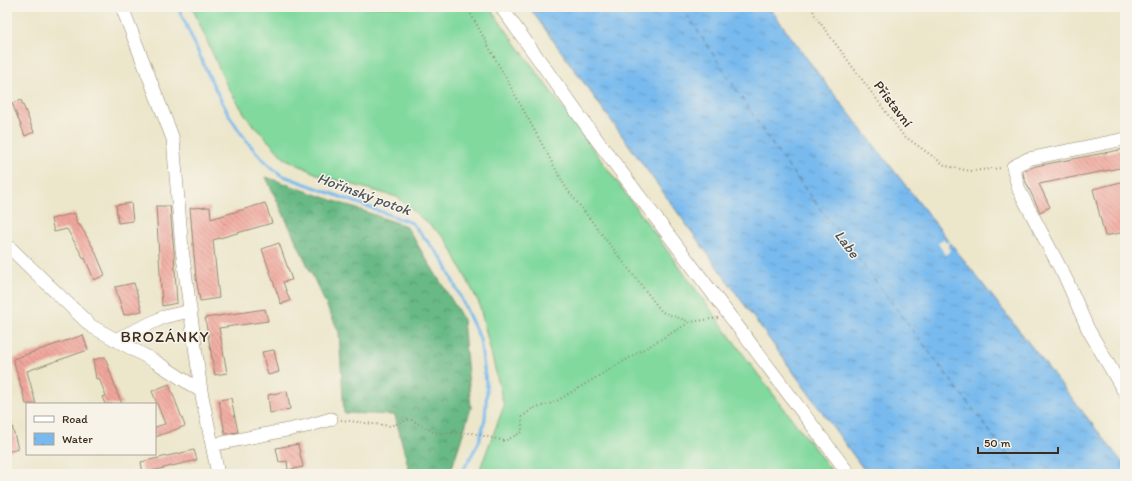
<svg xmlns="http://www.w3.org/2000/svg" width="1132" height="481" font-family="Itim,sans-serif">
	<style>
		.grass { fill: #81d99e; stroke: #5e825e }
		.forest { fill: url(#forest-crowns); stroke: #527252 }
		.water { fill: url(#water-ripples); stroke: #5a7286 }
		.pier { fill: #ece6cb }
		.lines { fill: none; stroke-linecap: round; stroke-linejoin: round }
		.stream { stroke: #78baee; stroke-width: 3 }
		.ferry { stroke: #4d555c; stroke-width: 1; stroke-dasharray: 5 4; stroke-linecap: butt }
		.building { fill: url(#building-back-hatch) }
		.minor-casing { stroke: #948874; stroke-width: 14 }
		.path { stroke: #948874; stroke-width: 2; stroke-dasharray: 1 3; stroke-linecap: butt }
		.minor { stroke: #fff; stroke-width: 13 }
		.labels { text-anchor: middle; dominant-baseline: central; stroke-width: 3; stroke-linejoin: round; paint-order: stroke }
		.street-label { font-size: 14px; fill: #3b2a1e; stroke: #f7f3e8 }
		.water-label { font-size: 15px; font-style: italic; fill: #4d555c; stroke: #f7f3e8 }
		.quarter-label { font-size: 16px; letter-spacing: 1px; fill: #3b2a1e; stroke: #f7f3e8 }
	</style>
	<defs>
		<pattern id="forest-crowns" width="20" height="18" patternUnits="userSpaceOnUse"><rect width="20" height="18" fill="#68b985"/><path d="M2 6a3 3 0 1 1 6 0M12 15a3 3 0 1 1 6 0" fill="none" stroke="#57976c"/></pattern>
		<pattern id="water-ripples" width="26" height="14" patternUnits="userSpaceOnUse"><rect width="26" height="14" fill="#78baee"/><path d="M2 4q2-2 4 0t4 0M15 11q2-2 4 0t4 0" fill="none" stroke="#6497c0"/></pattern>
		<pattern id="building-back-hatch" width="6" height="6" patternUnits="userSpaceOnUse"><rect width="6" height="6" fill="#f1a79d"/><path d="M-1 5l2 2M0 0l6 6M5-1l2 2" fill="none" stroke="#c4887f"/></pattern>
	</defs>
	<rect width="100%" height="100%" fill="#f7f3e8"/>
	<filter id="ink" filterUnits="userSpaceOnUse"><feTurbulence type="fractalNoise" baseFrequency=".025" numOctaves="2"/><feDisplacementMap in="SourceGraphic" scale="8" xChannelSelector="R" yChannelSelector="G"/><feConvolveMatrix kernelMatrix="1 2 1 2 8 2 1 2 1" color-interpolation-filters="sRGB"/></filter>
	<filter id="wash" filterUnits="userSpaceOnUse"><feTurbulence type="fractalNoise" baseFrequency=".012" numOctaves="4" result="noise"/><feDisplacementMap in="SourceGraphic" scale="16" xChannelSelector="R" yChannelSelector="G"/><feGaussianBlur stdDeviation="0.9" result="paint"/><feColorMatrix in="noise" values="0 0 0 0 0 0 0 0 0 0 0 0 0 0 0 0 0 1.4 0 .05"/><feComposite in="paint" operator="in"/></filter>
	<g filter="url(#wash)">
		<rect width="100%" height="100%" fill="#ece6cb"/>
		<path class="grass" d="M192,7H489L754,369L834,474H478L504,406L479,303L446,239L397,197L321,176L284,158L248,119L227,86Z"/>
		<path class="forest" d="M266,177L406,226L459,312L463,320L471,408L450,474H410L395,415L344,413L339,332Z"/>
		<path class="water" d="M529,7H769L820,76L1125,466V474H867Z"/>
		<path class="pier" d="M943,239L946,243L951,240L952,241L948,245L951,251L945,255L938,243Z"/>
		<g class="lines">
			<path class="stream" d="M178,7C206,66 227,135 281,175L412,223L443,260L480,339L487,390L485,419L479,442L461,474"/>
			<path class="ferry" d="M682,7L778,153L1022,474"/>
		</g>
		<g id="blocks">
			<path class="building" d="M21,100L34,132L25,136L12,103Z
				M1125,149V167L1039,184L1050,207L1040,212L1024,178L1023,172L1025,170L1036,166Z
				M1125,181V232L1105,236L1093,189Z
				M131,203L133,221L118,223L116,205Z
				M265,203L272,223L213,240L219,298L200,301L196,278L190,208L210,207L211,219Z
				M156,206H170L174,253L177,303L162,306Z
				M75,213L77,225H80L95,251L105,275L94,280L85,258L84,259L67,229L54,232L51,219Z
				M279,243L292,280L283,282L290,301L281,304L262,249Z
				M134,283L142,311L124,315L115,287Z
				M265,309L268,321L219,328L227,373L215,375L205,318Z
				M83,335L88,350L27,371L36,404H26L13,359Z
				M274,350L279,372L268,375L262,352Z
				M105,357L117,392L122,404H105L102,397L106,396L99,378L96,379L93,360Z
				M169,384L185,426L155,437V427L165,424L152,391Z
				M287,391L290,409L270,413L268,395Z
				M231,398L238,432L225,434L219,400Z
				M7,418H10L18,449L7,452Z
				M298,444L303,467L288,470L287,461L279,462L276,448Z
				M194,450L197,460L143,473L141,462Z"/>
		</g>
	</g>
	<g filter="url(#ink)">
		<use href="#blocks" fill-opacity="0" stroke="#948874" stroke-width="1"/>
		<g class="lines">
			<defs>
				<path id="minor" d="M122,7L173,139L182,249L201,391L218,474
					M501,7L591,132L849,474
					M1125,139L1028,159L1013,167L1019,190L1067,281L1088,329L1125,393
					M7,245L91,326L156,362L201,391
					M115,340L164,317L190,311
					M212,445L307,426L331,419"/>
			</defs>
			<use href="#minor" class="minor-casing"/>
			<path class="path" d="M467,7L566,188L662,312L690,322L718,318
				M812,7L815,16L903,135L946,166L970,171L1002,168
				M341,420L390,426L410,419L435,433H472L505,441L522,432V417L533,408L553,403L690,322"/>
			<use href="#minor" class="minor"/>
		</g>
	</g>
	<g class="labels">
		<g class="street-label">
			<text transform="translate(893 104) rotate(53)">Přístavní</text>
		</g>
		<g class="water-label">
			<text transform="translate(364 194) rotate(20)">Hořínský potok</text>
			<text transform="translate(847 244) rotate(53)">Labe</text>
		</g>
		<g class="quarter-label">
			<text x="165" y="336">BROZÁNKY</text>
		</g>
	</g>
	<rect width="1132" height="481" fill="none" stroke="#f7f3e8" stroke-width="24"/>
	<rect x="26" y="403" width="130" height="52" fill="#f7f3e8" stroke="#aca397"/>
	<rect x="34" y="416" width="20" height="6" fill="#ffffff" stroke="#aca397"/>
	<text x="62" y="423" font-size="12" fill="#3b2a1e">Road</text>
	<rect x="34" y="433" width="20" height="12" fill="url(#water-ripples)" stroke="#aca397"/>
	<text x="62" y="443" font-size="12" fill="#3b2a1e">Water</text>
	<path d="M978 447v6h80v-6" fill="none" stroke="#3b2a1e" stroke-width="2"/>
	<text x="984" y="447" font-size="12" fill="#3b2a1e" stroke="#f7f3e8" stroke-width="3" paint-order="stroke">50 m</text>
</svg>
